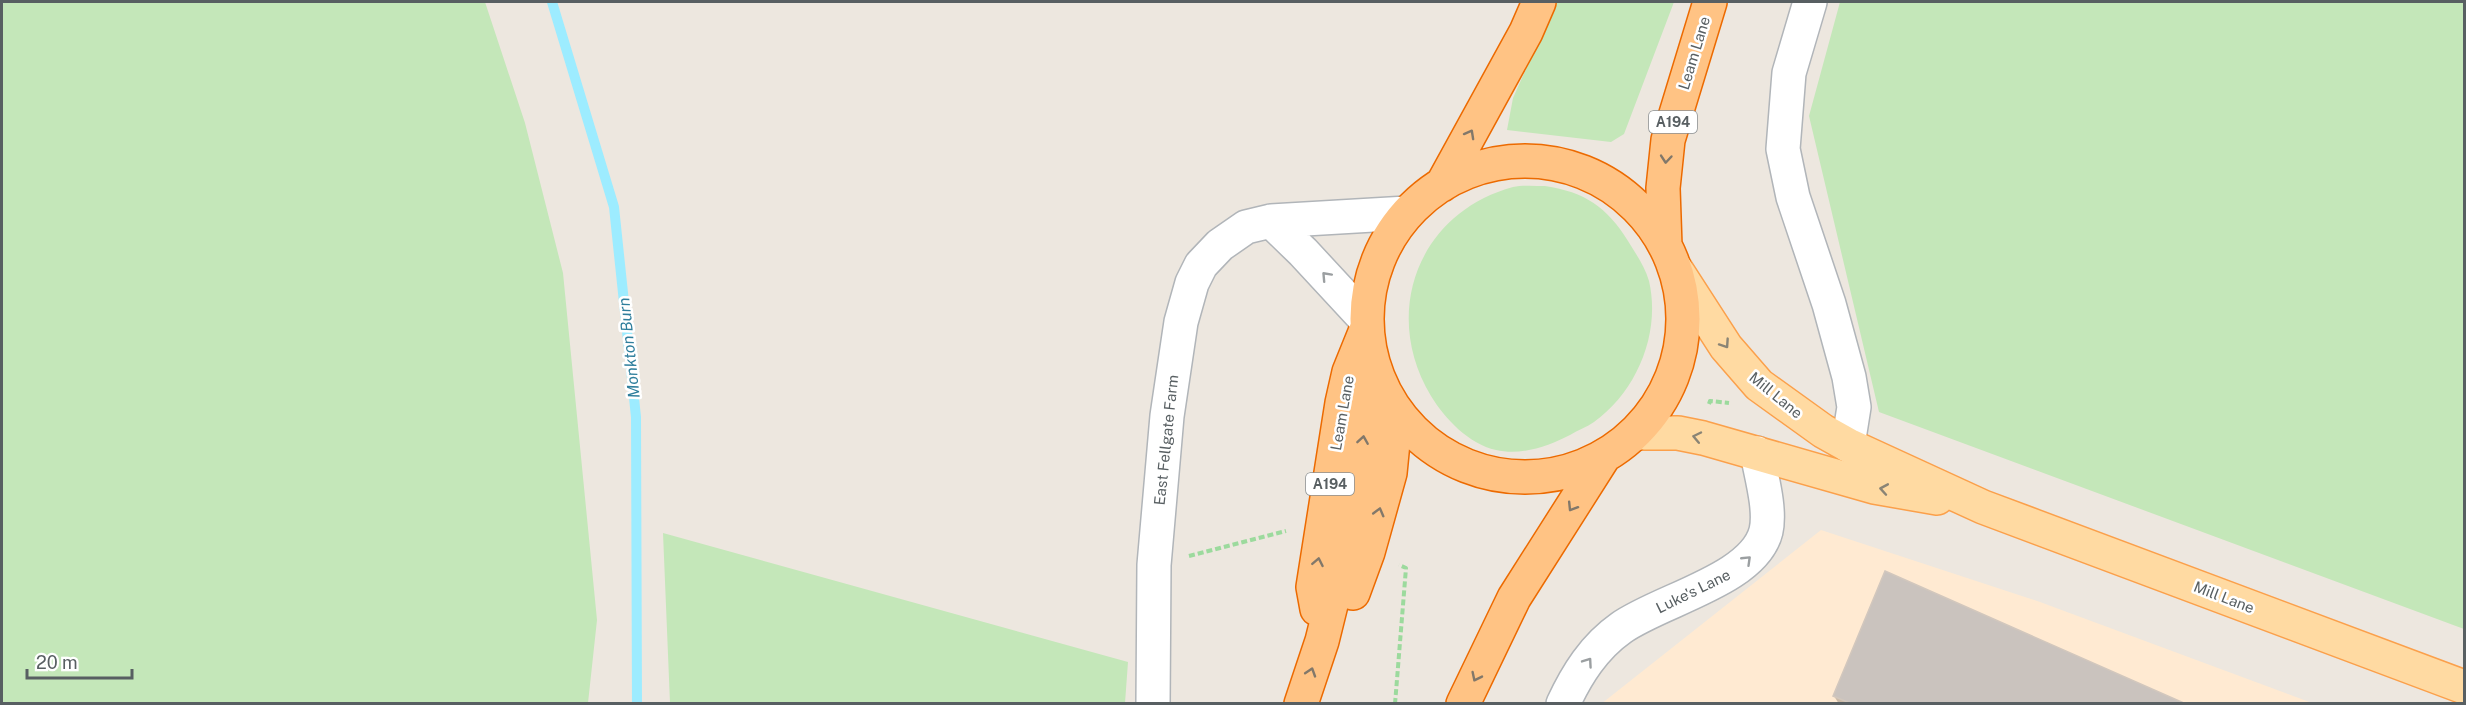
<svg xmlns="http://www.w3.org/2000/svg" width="2466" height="705" font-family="'Public Sans',sans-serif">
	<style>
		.commercial { fill: #ffead2 }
		.green { fill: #c4e7b9 }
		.shadow { fill: #0003 }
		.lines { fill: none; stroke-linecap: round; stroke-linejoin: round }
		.stream { stroke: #9decff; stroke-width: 10 }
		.building { fill: #cac3be; stroke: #d2c7bd; stroke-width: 1.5 }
		.minor-casing { stroke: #b1b5b9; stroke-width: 36 }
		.major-casing { stroke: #fba04b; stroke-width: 36 }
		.highway-casing { stroke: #ec6a00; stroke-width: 36 }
		.path { stroke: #9cda9d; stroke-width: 4; stroke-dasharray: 6 3; stroke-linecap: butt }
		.minor { stroke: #fff; stroke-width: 33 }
		.major { stroke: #ffdaa2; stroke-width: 33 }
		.highway { stroke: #ffc384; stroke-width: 33 }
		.oneway { stroke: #82786a }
		.oneway2 { stroke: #9b9fa1 }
		.oneway3 { stroke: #8a8475 }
		.labels { text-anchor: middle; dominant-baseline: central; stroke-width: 5; stroke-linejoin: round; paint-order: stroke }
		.shield { fill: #fff; stroke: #8a8f91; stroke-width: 1.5 }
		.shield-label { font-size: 14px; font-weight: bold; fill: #585f62 }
		.street-label { font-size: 15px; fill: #585f62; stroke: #fff }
		.water-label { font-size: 16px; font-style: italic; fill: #2e7e9c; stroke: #fff }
	</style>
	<rect width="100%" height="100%" fill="#ede7df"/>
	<path class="commercial" d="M1821,530L2040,602L2312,703L1601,704Z"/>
	<path class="green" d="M2,2H485L525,123L563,273L597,620L588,703H2Z
		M1556,2H1674L1624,134L1611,142L1507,130L1513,98Z
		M1840,2H2464V629L1879,412L1809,116Z
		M1545,186C1585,192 1607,207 1628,241C1636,254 1645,267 1649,281C1661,333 1637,391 1594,422C1587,427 1578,430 1570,435C1549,446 1521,456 1496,450C1469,444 1445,419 1431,396C1381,313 1418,213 1513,187C1523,185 1535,186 1545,186Z
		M663,533L1128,662L1125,703H670Z"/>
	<path class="shadow" d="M1834,696L2182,704H1839Z"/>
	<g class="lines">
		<path class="stream" d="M552,2L614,207L636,417L637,704"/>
	</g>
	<path class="building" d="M1885,571L2186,704H1852L1833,696Z"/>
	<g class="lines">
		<defs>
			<path id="minor" d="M1810,2L1789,73L1783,149L1793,197L1829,304L1849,377L1854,407L1848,445
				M1271,221L1303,252L1366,320
				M1153,704L1154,565L1167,416L1181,322L1192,283L1201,265L1220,245L1246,227L1271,221L1407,213
				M1563,704C1577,674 1594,647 1621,628C1660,600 1754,580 1766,531C1771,509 1761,475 1757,453"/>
			<path id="major" d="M1675,268L1726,347L1759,385L1823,431L1848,445L1983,507L2464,687
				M1637,433H1678L1703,438L1874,487L1937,498"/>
			<path id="highway" d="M1367 319a158 158 0 1 1 316 0a158 158 0 1 1-316 0Z
				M1442,185L1526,32L1539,2
				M1665,246L1663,188L1668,140L1710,2
				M1353,593L1368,552L1390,473L1396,412
				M1317,609L1313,587L1342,403L1349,372L1366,330
				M1301,704L1322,641L1346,544L1374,370
				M1463,704L1514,598L1603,458"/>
		</defs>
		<use href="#minor" class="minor-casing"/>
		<use href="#major" class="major-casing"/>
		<use href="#highway" class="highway-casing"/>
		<path class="path" d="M1709,404L1710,401L1729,403
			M1189,556L1286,531
			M1395,704L1406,568L1399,565"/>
		<use href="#minor" class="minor"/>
		<use href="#major" class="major"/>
		<use href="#highway" class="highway"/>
	</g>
	<defs><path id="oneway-chevron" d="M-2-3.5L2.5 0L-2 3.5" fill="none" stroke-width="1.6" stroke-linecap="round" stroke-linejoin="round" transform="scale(1.5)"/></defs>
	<g class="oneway">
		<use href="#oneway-chevron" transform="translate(1470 134) rotate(-61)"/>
		<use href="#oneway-chevron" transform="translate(1666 159) rotate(95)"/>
		<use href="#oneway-chevron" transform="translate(1363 440) rotate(-81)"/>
		<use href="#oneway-chevron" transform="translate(1572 507) rotate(122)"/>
		<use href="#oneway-chevron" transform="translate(1379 512) rotate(-75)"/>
		<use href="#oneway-chevron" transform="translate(1318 562) rotate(-79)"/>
		<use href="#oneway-chevron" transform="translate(1311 672) rotate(-72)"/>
		<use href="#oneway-chevron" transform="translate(1476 677) rotate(116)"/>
	</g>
	<g class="oneway2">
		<use href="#oneway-chevron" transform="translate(1326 276) rotate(-133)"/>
		<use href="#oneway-chevron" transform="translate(1747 560) rotate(-44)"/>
		<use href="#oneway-chevron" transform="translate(1588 662) rotate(-55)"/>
	</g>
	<g class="oneway3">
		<use href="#oneway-chevron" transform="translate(1725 344) rotate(56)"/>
		<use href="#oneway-chevron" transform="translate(1697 437) rotate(-168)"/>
		<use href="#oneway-chevron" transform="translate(1884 489) rotate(-170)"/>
	</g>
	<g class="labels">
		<g class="shield">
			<rect x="1649" y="111" width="48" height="22" rx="4.5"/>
			<rect x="1306" y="473" width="48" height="22" rx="4.5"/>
		</g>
		<g class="shield-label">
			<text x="1673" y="122">A194</text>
			<text x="1330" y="484">A194</text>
		</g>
		<g class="street-label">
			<text transform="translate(1694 53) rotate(-73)">Leam Lane</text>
			<text transform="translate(1776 395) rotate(39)">Mill Lane</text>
			<text transform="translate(1342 413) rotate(-80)">Leam Lane</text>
			<text transform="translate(1166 440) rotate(-84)">East Fellgate Farm</text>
			<text transform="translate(1693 591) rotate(-26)">Luke's Lane</text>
			<text transform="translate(2224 597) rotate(21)">Mill Lane</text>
		</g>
		<g class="water-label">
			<text transform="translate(629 348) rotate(-96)">Monkton Burn</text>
		</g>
	</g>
	<rect width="2466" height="705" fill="none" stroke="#585f62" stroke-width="6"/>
	<path d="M27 669v9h105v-9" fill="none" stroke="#585f62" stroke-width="3"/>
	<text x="36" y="669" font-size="18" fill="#585f62" stroke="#ffffff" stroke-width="4.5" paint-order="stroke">20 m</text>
</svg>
